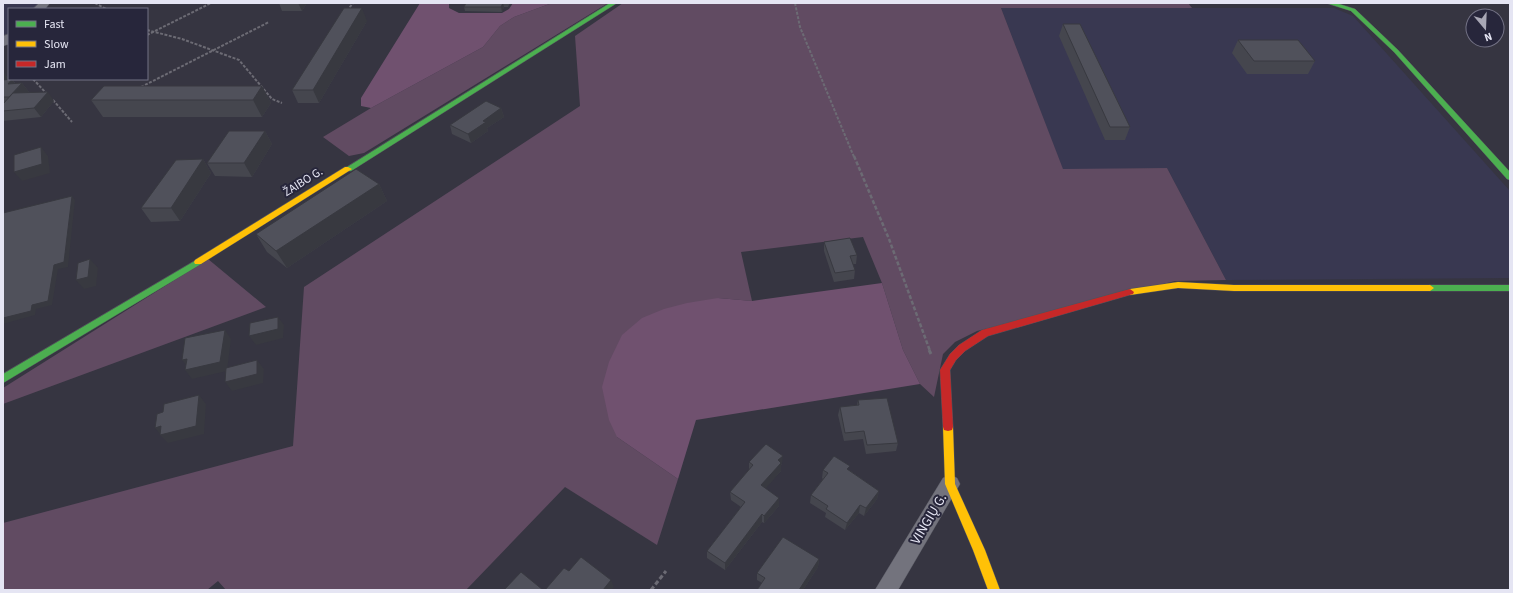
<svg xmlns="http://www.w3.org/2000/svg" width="1513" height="593" font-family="'Source Sans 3',sans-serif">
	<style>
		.built { fill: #393851 }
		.green { fill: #614b62 }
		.forest { fill: #70516f }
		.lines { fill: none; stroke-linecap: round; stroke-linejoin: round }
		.street-casing { stroke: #52525c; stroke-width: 1 }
		.fast-casing { stroke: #52525c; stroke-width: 1 }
		.slow-casing { stroke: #52525c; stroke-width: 1 }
		.jam-casing { stroke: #52525c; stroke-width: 1 }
		.path-far2 { stroke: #6c6b74; stroke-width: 2; stroke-dasharray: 3 1.5; stroke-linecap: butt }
		.path-far1 { stroke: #6c6b74; stroke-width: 2.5; stroke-dasharray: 4 2; stroke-linecap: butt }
		.path { stroke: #6c6b74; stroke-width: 3; stroke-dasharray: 4.5 2.5; stroke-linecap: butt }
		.street { fill: #73737d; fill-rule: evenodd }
		.fast { fill: #4caf50; fill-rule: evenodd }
		.slow { fill: #ffc107; fill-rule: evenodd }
		.jam { fill: #c62828; fill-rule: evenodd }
		.wall { fill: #45464e }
		.shaded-wall { fill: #383940 }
		.building { fill: #50515b; stroke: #383940 }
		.labels { text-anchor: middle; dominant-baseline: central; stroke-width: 4; stroke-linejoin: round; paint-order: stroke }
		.street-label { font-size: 12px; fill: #e5e5f3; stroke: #27263b }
		.near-street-label { font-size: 14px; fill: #e5e5f3; stroke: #27263b }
	</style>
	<rect width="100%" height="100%" fill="#363541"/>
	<path class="built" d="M3,3H41L34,9H9V32L3,38Z
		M1001,8H1334L1353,16L1510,191V278L1226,280L1167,168L1063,170Z"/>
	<path class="green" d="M552,3H608L364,153L349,156L323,137L371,108L483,47L500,26L514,17Z
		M623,3H1188L1192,8H1001L1063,169L1167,168L1226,280L1175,281L977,331L955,342L943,354L934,397L920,384L903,350L882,283L863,237L741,252L752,301L718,298L617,437L678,479L657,545L565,487L466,590H226L218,581L207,590H3V523L293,446L304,287L580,106L575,36Z
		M208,259L266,307L3,404V388Z"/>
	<path class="forest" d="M420,3H449V8L459,13H502L509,9L513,3H552L514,17L500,26L483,47L371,108L361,106V98Z
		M882,283L903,350L920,384L696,420L678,479L617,437L609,420L602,387L609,362L622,335L642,318L664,309L687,303L718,298L752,301Z"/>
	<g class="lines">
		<defs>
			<path id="street" d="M39,3H50L45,9H33Z
				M9,34V44L3,46V36Z
				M950,475L957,478L960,484L898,590H875L943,478Z"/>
			<path id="fast" d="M610,3H617L351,171H348L344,169Z
				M1326,3H1336L1355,9L1398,50L1510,172V180L1507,179L1394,52L1351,11Z
				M198,259L201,260L202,262L201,264L3,383V374Z
				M1430,285H1510V291H1430L1426,288Z"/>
			<path id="slow" d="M345,167H348L352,169L201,264H195L194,262L195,260Z
				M1178,282L1234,285H1430L1434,288L1430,291H1234L1178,288L1130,295L1126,292L1130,289Z
				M948,423L952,424L953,427L955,484L985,550L1000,590H988L973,550L945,484L943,427L944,424Z"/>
			<path id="jam" d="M1130,289L1134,292L1133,294L988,336L965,351L956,360L950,370L953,427L952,430L948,431L944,430L943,427L940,370L950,354L959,345L982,330Z"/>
		</defs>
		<use href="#street" class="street-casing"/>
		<use href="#fast" class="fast-casing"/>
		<use href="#slow" class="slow-casing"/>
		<use href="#jam" class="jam-casing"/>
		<path class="path-far2" d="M95,3L106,9
			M795,3L800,27L854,157
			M347,11L353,3
			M147,30L182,39L239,60L272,99L282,103
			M147,35L211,3
			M33,79L47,94
			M141,87L269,22
			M53,100L72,122"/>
		<path class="path-far1" d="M854,156L889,239L930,351"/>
		<path class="path" d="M929,350L932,356
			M651,590L666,571"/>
		<use href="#street" class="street"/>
		<use href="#fast" class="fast"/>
		<use href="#slow" class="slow"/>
		<use href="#jam" class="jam"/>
	</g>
	<path class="wall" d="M279,3H307L302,11H282Z
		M466,3H510L508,7H504L502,12L465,11L464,7Z
		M367,21L319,103H298L292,90Z
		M1063,24L1130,127L1125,140H1105L1059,36Z
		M1238,40L1315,61L1308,74H1247L1232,53Z
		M3,72L9,79L8,80L12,79L15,83H22L29,92L28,93L54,101L41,117L3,121Z
		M262,86L271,103L262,117H103L91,100Z
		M501,108L504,117L487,128L488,131L471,143L452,134L450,125Z
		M265,131L272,144L252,177L215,176L207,163Z
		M203,159L211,173L180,221L151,222L141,208Z
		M379,184L387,201L287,268L267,252L256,234Z
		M824,242L857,255L856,264H853L855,270L854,279L834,282L824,251Z
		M858,400L898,443L896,451L866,454L863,439L844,441L838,415L840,407L857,405Z
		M749,462L782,464L781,465V471L765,488L779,506L764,523L762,522L725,570L707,558V551L741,507L731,500L730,492L749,470Z
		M823,470H849L879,491L877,499L864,516L859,513L845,530L825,517L826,513L810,503L811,495L823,479L822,478Z
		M819,559L818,567L803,590H757L762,583L757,580V573Z"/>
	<path class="shaded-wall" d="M298,3H307L302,11Z
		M503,3L504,7L502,12L501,7Z
		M362,8L367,21L319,103L313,90Z
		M3,72L9,79L3,85Z
		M12,79L18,88L22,83L29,92L16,106L8,84Z
		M262,86L271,103L262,117L253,100Z
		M48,92L54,101L41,117L34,108Z
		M501,108L504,117L487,128L488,131L471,143L468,134L483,121Z
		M265,131L272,144L252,177L244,163Z
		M41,147L48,156L50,173L22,181L14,172Z
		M203,159L211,173L180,221L171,208Z
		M379,184L387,201L287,268L276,251Z
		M72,196L75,200L68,267L58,269L52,305L36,309L35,315L3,324V318L32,305L54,265Z
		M90,259L98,268L96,286L84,289L76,280Z
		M278,317L284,325L283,338L256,345L249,336Z
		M225,330L231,339L227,371L192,379L185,370Z
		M187,359L189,369L182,360Z
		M257,360L264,369L263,383L232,391L225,382Z
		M199,395L206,404L204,434L168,443L160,435H161L155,428L161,426Z
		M783,456L782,464L781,465V471L761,494V485L778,460Z
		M879,491L877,499L864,516L866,508Z
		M779,498V506L764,523V516Z
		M860,505L859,513L845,530L847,523Z
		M762,514V522L725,570V563Z
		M819,559L818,567L803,590H799Z
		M611,580L614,587L611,590H603Z"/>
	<path class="building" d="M466,3H503L501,7H464Z
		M344,8H362L313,90H292Z
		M1063,24H1080L1130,127H1110Z
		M1238,40H1298L1315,61H1254Z
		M12,79L8,84L22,83L9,97H3V80Z
		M104,86H262L253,100H91Z
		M48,92L34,108L3,111V104L13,93Z
		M486,101L501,108L483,121L486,122L468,134L450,125Z
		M229,131H265L244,163H207Z
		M41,147L42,164L14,172V155Z
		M203,159L171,208H141L176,160Z
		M356,169L379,184L276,251L256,234Z
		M72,196L64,262L54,265L48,301L32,305L31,311L3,318V213Z
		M850,238L857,255L850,256L855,270L835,273L824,242Z
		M90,259L88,277L76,280L78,263Z
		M278,317V329L249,336L250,323Z
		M225,330L220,362L185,370L187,359L182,360L185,338Z
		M257,360V374L225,382L226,368Z
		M199,395L196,426L160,435L161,426L155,428L157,414L163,412L164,404Z
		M887,398L898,443L867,445L864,431L845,433L840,407L859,405L858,400Z
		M766,444L783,456L778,460L781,463L761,485L779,498L764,516L762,514L725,563L707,551L745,502L730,492L753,465L749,462Z
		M834,456L850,466L847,469L879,491L866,508L860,505L847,523L826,509L828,506L811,495L828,473L823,470Z
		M783,537L819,559L799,590H757L765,578L757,573Z
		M581,557L611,580L603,590H545L564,568L569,571Z
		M521,572L543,590H504Z"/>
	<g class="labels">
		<g class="street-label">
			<text transform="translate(303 182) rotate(-32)">ŽAIBO G.</text>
		</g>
		<g class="near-street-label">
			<text transform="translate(929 519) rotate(-59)">VINGIŲ G.</text>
		</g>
	</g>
	<rect width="1513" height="593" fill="none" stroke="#e5e5f3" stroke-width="8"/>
	<rect x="8" y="8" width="140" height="72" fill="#27263b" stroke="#737285"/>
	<rect x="16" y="21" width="20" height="6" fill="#4caf50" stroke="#737285"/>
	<text x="44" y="28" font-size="12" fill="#e5e5f3">Fast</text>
	<rect x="16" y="41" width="20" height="6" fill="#ffc107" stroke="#737285"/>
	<text x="44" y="48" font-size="12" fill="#e5e5f3">Slow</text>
	<rect x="16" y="61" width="20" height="6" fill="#c62828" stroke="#737285"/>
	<text x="44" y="68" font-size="12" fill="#e5e5f3">Jam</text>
	<g transform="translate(1485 28) rotate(161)"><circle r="19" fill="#27263b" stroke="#737285"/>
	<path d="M0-3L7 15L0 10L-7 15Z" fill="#a8a7b5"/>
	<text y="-6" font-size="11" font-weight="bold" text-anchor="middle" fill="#e5e5f3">N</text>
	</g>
</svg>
